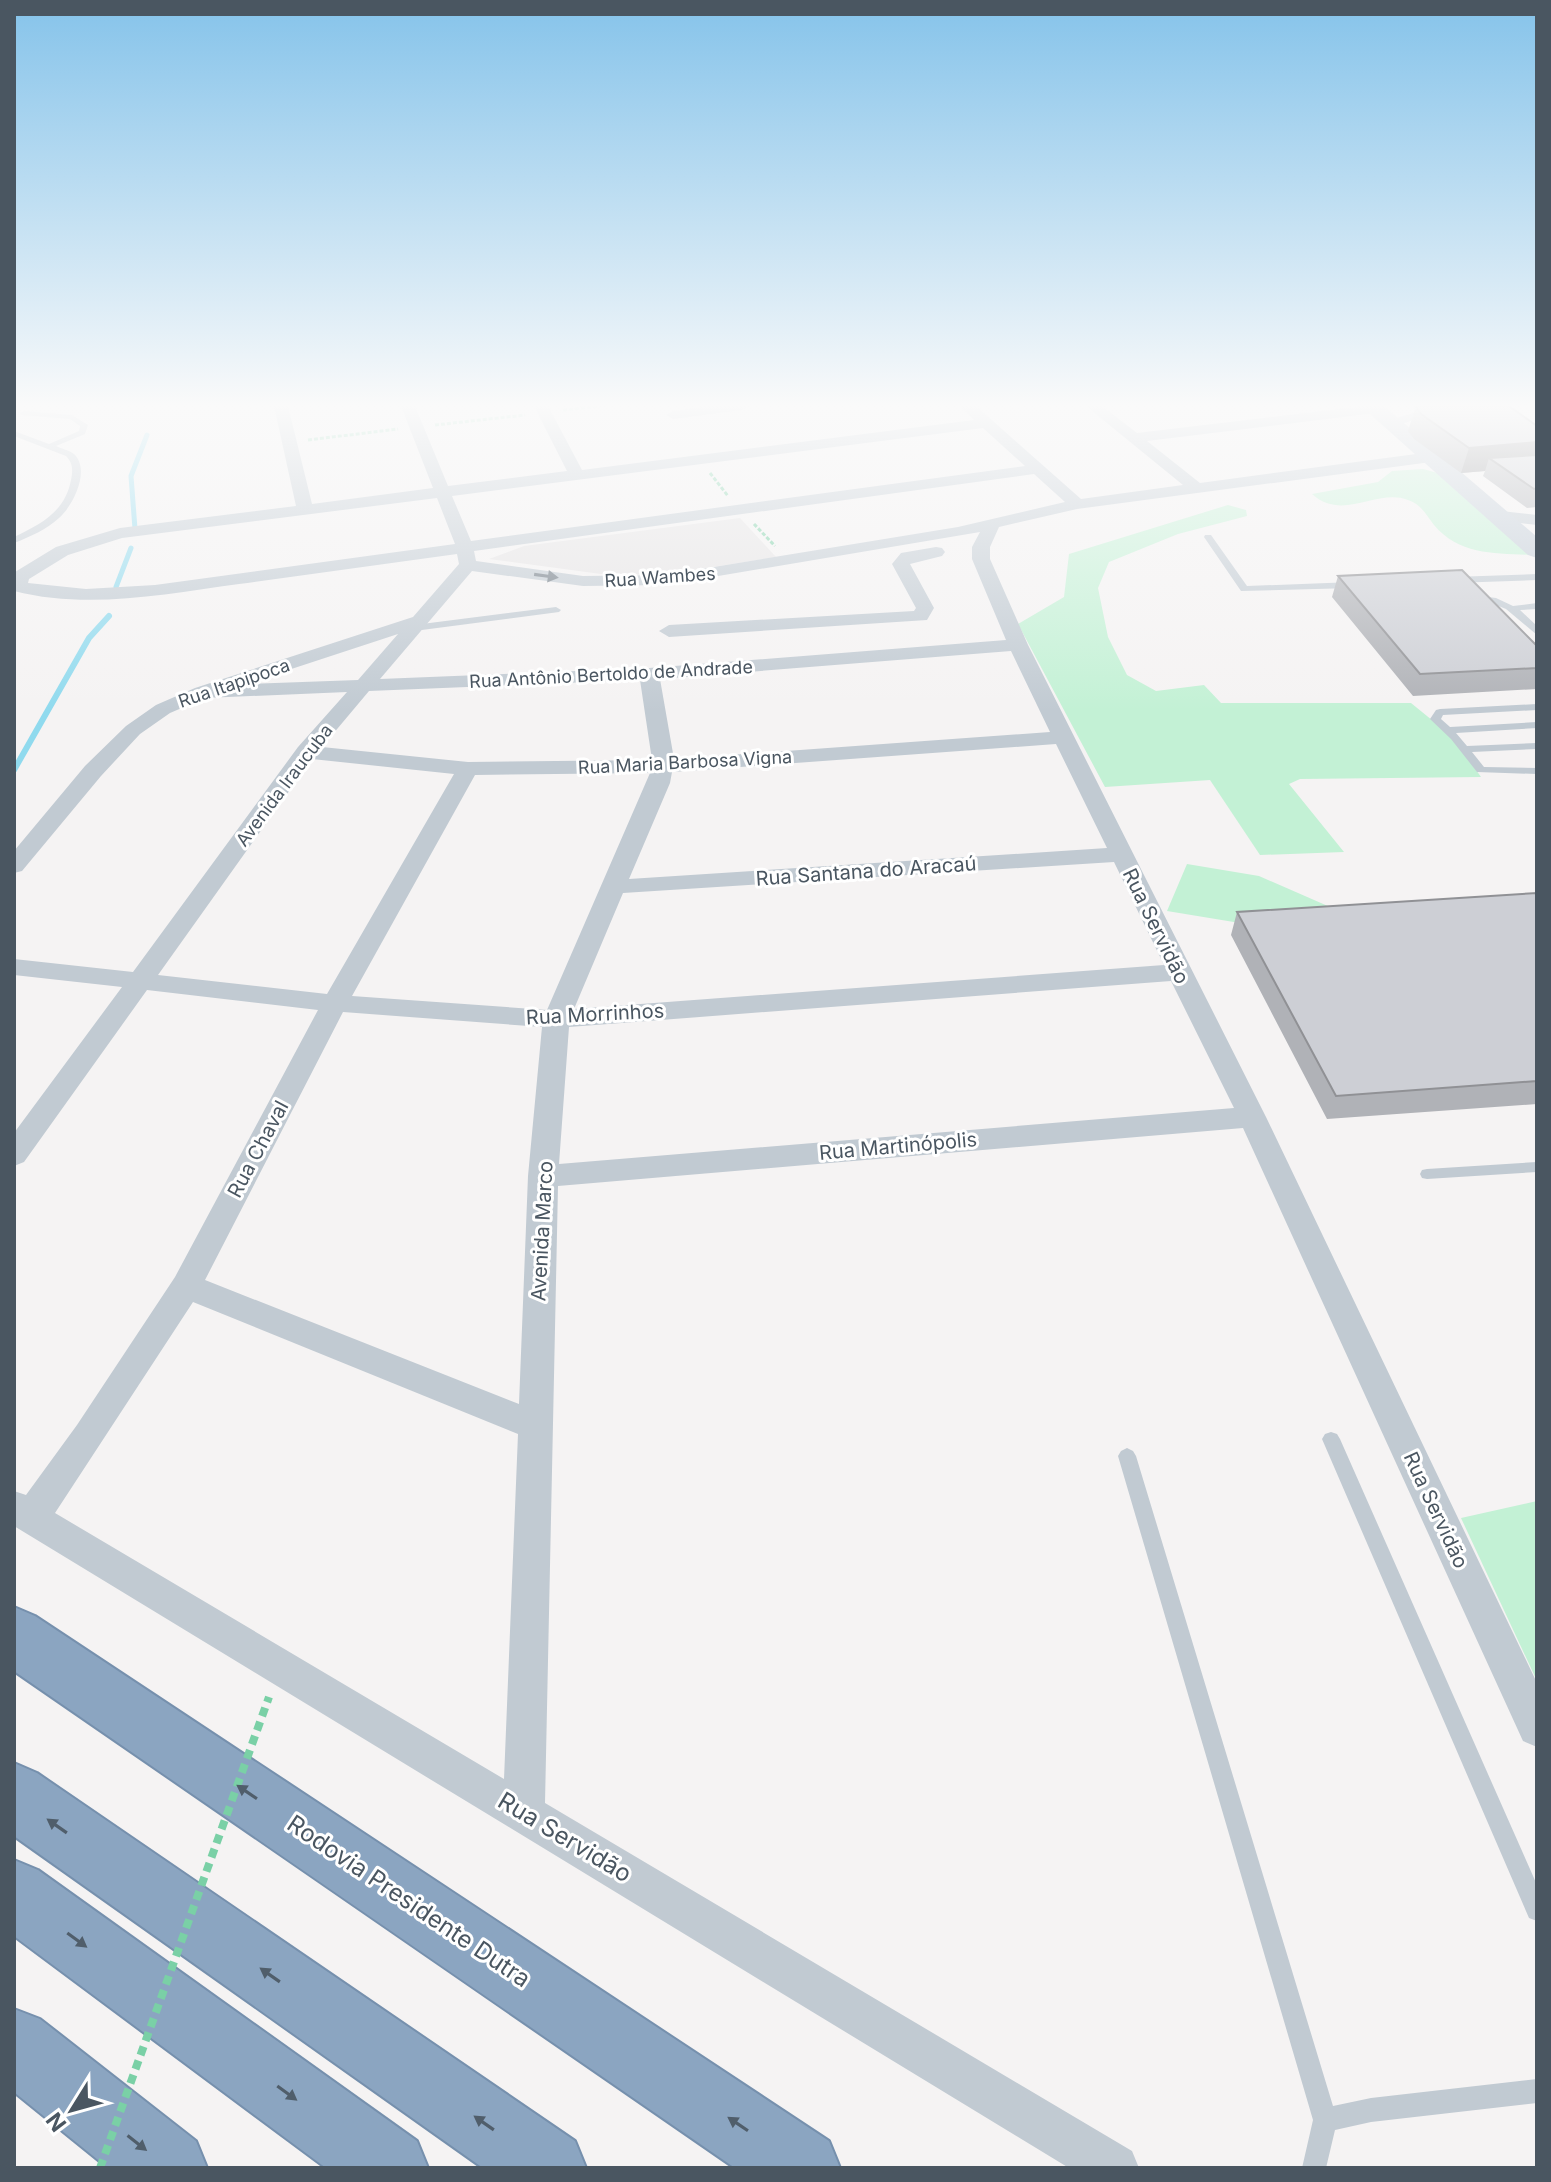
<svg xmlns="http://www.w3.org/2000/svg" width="1551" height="2182" font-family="Inter,sans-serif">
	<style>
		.education { fill: #e6e4e5 }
		.green { fill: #c3f1d5 }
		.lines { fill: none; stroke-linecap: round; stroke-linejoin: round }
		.stream-far1 { stroke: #90daee; stroke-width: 5 }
		.stream { stroke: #90daee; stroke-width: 6 }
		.highway-casing { stroke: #7690ad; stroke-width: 4 }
		.path { stroke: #7ad0a6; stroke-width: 3; stroke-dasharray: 4 2; stroke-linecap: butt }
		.lane { fill: #c1cad2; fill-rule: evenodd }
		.street { fill: #c1cad2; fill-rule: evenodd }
		.secondary { fill: #c1cbd6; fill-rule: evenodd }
		.highway { fill: #8ba5c1; fill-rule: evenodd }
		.path-bridge { stroke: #7ad0a6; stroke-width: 8; stroke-dasharray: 9 6; stroke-linecap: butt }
		.wall { fill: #b0b2b7 }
		.shaded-wall { fill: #909195 }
		.building { fill: #cdcfd5; stroke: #909195; stroke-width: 2 }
		.oneway { fill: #6e7983 }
		.oneway2 { fill: #505e6b }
		.labels { text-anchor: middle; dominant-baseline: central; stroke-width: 6; stroke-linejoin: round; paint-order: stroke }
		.far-street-label { font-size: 18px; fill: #4a5661; stroke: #fff }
		.street-label { font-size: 20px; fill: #4a5661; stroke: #fff }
		.near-street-label { font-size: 24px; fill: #4a5661; stroke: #fff }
	</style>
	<rect width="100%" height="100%" fill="#f5f3f3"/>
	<path class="education" d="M740,518L776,557L661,575L601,574L489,559L524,546Z"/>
	<path class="green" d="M1423,469L1445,475L1532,555C1496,553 1460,556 1434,525C1427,516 1421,504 1408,500C1377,488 1343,522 1312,494L1378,482L1392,471Z
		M1228,505L1246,510L1247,516L1178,534L1109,562L1098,588L1108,637L1127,675L1156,691L1204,685L1221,703H1411L1454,738L1481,777L1300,779L1289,784L1344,852L1260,855L1210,780L1105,787L1018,624L1064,597L1069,554Z
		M1187,864L1259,876L1337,910L1537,894L1252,925L1167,911Z
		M1537,1501V1681L1461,1518Z"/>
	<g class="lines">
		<path class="stream-far1" d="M135,529L131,476L147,435
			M116,587L131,548"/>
		<path class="stream" d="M14,770L89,638L109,616"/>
		<defs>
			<path id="highway" d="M14,1607L35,1616L829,2141L840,2168H735L14,1671Z
				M14,1763L37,1773L575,2141L586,2168H483L14,1836Z
				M14,1860L38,1870L417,2141L428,2168H326L14,1936Z
				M14,2009L40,2019L196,2141L207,2168H108L14,2092Z"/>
		</defs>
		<use href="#highway" class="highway-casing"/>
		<path class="path" d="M563,410L601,406
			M435,425L525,415
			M308,440L398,429
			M710,473L728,496
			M754,524L775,546"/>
		<path class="lane" d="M24,411L72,415L88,425L85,434L56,446C62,449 69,450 74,454C91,470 73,506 59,518C47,529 30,537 14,543V537C41,524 65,512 71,480C73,470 73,463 66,456L14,436V431L49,444L79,431L80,426L70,419L21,415L20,413Z
			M1205,535H1211L1247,586L1353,582L1358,585L1353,588L1241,591L1204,537Z
			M1537,574V580L1453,583L1448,580L1453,577Z
			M1473,595L1496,598L1513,606L1537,603V609L1520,610L1537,626V635L1506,609L1491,603L1470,600V596Z
			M556,607L561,610L559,612L414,631L409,628L414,625Z
			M1537,704V710L1443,715L1441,719L1450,727L1537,722V728L1456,733L1467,746L1537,743V749L1472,752L1484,767L1537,768V774L1477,772L1451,739L1430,719L1436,710L1440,709Z
			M1537,1162V1172L1427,1179L1422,1178L1420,1174L1422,1170L1427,1169Z
			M1331,1432L1337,1434L1340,1439L1537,1885V1921L1529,1918L1322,1439L1325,1434Z
			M1127,1448L1133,1451L1136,1456L1333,2106L1371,2098L1537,2079V2103L1371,2122L1335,2130L1326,2168H1302L1313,2120L1118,1456L1121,1451Z"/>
		<path class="street" d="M274,406H288L312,504L433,488L401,406H415L448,486L567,471L534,406H548L582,470L974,420L960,406H976L1081,499L1183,485L1086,406H1102L1137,433L1364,406H1380L1382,409L1375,413L1147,441L1200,483L1431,452L1439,457L1431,462L1077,509L999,527L990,547V559L1028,645L1266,1117L1537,1683V1747L1523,1741L1243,1128L558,1186L545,1803L1132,2151L1139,2168H1069L14,1526V1491L26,1495L77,1425L175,1277L318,1010L147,990L24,1162L14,1166V1133L122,987L14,975V959L133,972L298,747L347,692L205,698L170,713L140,734L101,776L22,871L14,873V851L85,766L126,726L156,705L195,688L413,617L459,564L457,554C384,564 312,574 239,584C165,594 88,610 14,591L15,572L56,547L120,528L296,506ZM983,428L1025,466L471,541L452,496ZM1034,474L1065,502L958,527L665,575L583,576L476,561L474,551ZM437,498L455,544L155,585L86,589L28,583L29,579L68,555L122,538ZM980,532L972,547V559L1006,640L649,668L380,679L472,571L583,586L665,585ZM398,634L358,680L246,684ZM1011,651L1050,732L674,759L660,679ZM640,680L652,760L468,762L322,747L369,691ZM1056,744L1107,848L629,879L670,783L672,772ZM312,759L454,774L327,994L158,975ZM650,773L547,1010L352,996L475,775ZM1114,862L1164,965L574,1009L623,893ZM1171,981L1234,1108L559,1164L569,1027ZM343,1012L542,1027L528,1176L519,1404L205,1280ZM193,1302L518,1434L504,1779L55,1513Z
			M709,406H749L742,410L673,419L666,415L673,411Z
			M1414,406H1428L1432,414L1389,428L1381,423L1416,412Z
			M1501,511L1537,515V525L1495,520L1493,516Z
			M936,547L942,548L945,552L942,556L910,564L934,608L927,620L669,637L659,631L669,625L914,611L916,608L892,564L901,553Z"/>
		<path class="secondary" d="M1361,406H1384L1537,537V558L1528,555Z"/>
		<use href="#highway" class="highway"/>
		<path class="path-bridge" d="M100,2168L269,1697"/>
	</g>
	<path class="wall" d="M1416,406L1537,426V507L1527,508L1483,476L1485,471L1461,473L1414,439L1408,431Z
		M1338,576L1537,646V689L1413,696L1332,597Z
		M1537,893V1104L1327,1119L1231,935L1237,912Z"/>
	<path class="shaded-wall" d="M1537,442V466L1489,458L1485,471L1461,473L1469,448Z"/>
	<path class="building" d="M1416,406H1509L1537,426V442L1469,448L1421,414Z
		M1537,455V488L1534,489L1489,458Z
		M1462,570L1537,646V668L1420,674L1338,576Z
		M1537,893V1081L1336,1096L1237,912Z"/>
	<defs><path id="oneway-solid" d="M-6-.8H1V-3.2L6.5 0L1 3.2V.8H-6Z" transform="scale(2)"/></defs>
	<use class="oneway" href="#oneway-solid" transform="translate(546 576) rotate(8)"/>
	<g class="oneway2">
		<use href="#oneway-solid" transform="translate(247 1792) rotate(-146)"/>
		<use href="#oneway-solid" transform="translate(57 1826) rotate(-145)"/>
		<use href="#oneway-solid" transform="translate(77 1940) rotate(36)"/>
		<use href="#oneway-solid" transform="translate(270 1975) rotate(-145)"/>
		<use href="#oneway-solid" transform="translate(287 2093) rotate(36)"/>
		<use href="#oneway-solid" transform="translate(484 2123) rotate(-145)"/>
		<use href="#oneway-solid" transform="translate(738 2124) rotate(-146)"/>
		<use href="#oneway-solid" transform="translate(137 2143) rotate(38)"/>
	</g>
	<linearGradient id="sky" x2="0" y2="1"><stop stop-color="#85c3ea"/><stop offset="0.57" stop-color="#fafafa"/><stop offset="1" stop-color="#fafafa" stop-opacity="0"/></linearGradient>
	<rect width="1551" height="711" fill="url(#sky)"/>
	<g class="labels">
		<g class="far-street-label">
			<text transform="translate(660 577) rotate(-4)">Rua Wambes</text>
			<text transform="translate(611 674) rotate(-3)">Rua Antônio Bertoldo de Andrade</text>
			<text transform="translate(234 683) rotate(-19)">Rua Itapipoca</text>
			<text transform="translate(685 762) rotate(-3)">Rua Maria Barbosa Vigna</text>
			<text transform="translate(284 785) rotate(-53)">Avenida Iraucuba</text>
		</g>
		<g class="street-label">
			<text transform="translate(866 871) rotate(-4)">Rua Santana do Aracaú</text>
			<text transform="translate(1156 926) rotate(64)">Rua Servidão</text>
			<text transform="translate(595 1014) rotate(-3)">Rua Morrinhos</text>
			<text transform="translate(898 1146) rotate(-5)">Rua Martinópolis</text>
			<text transform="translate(258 1149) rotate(-62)">Rua Chaval</text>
			<text transform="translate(542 1231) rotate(-87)">Avenida Marco</text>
			<text transform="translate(1436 1510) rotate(65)">Rua Servidão</text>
		</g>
		<g class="near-street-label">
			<text transform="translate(565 1837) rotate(31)">Rua Servidão</text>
			<text transform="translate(409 1901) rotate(34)">Rodovia Presidente Dutra</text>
		</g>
	</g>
	<rect width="1551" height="2182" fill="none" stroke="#4a5661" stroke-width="32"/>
	<g transform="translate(72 2110) rotate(233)" stroke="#ffffff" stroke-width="6" paint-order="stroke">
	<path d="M0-6L14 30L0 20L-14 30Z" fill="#4a5661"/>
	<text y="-12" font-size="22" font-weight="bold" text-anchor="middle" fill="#4a5661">N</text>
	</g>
</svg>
